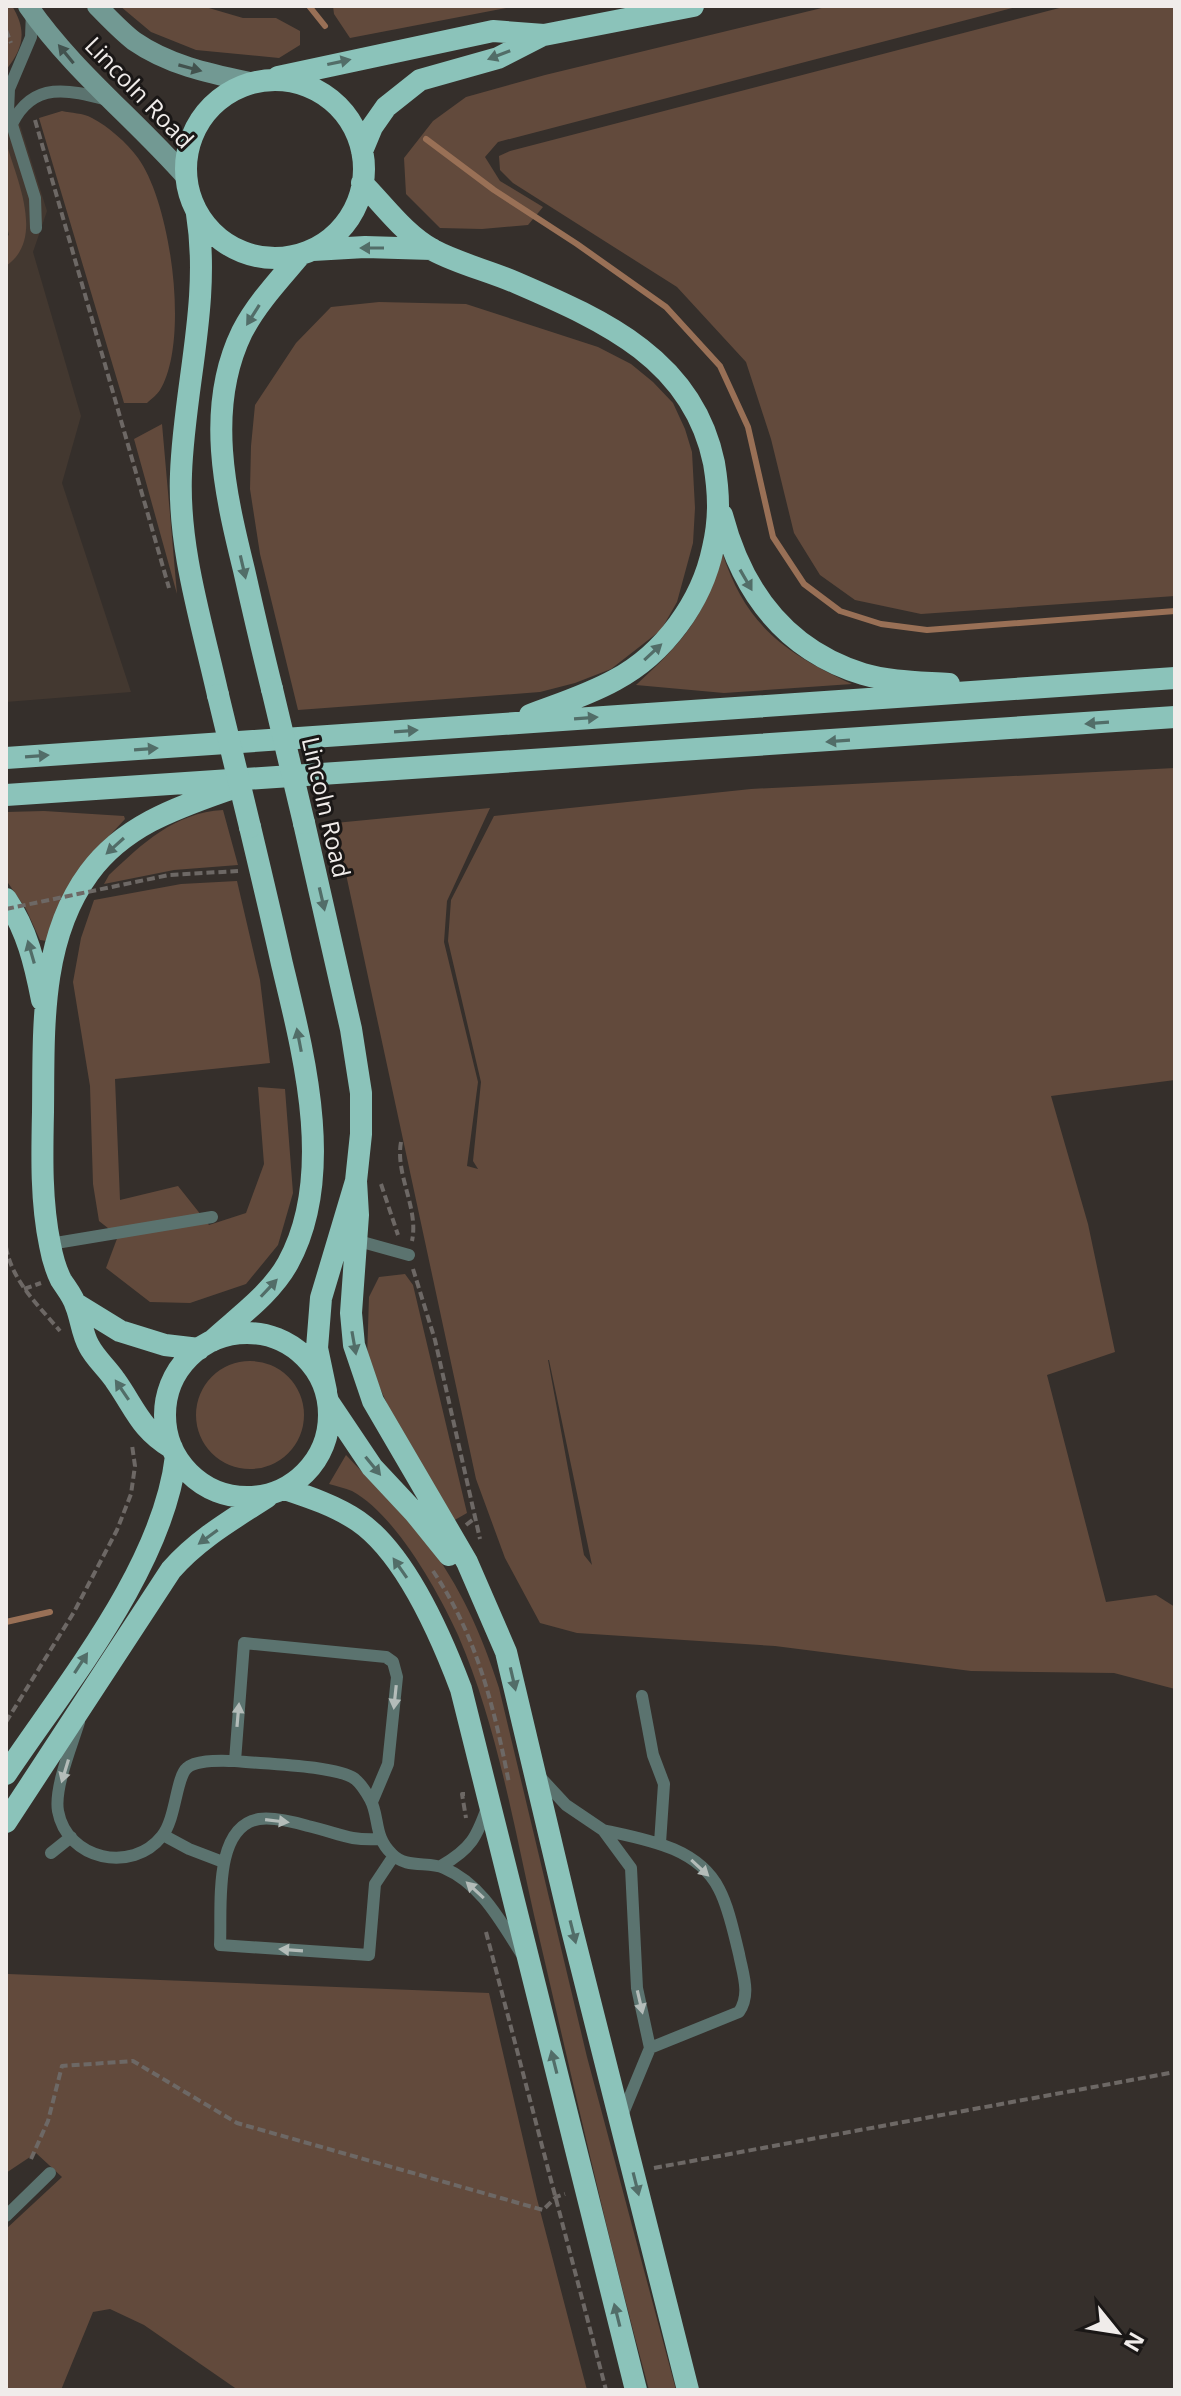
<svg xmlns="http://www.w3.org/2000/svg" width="1181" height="2396" font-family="'Open Sans',sans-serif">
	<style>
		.built { fill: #433830 }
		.green { fill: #624a3c; fill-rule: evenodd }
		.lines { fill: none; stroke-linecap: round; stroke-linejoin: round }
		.stream { stroke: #997056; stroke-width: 6 }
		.path { stroke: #6d6865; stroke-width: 4; stroke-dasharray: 8 4; stroke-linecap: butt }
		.service { stroke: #5b736f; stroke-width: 12 }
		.secondary { stroke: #729993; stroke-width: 20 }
		.trunk { stroke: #8bc3ba; stroke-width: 22 }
		.path-bridge { stroke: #6d6865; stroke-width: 4; stroke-dasharray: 8 4; stroke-linecap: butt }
		.trunk-bridge { stroke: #8bc3ba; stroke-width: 22 }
		.oneway { fill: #42524e }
		.oneway2 { fill: #526d68 }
		.oneway3 { fill: #b4bcb9 }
		.labels { text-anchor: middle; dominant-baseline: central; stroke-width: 6; stroke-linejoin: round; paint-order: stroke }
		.street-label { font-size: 24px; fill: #f0ecea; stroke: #1a1716 }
	</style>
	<rect width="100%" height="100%" fill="#352f2b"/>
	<path class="built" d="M6,81L47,211L33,252L81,416L62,483L131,692L6,702Z"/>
	<path class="green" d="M6,6H12C27,30 24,48 6,70Z
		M120,6H202L243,18H276L300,31V45L279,58L196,50L151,32Z
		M333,6H517L350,38L334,14Z
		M830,6H1020L498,142L485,157L500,181L543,207L528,225L482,229L440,228L406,194L404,158L433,121L466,97L545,75Z
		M1067,6H1175V596L921,614L855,600L820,575L794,533L771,439L746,362L677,287L513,183L500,170L499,156L510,151Z
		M62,111C71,113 83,113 92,118C108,126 127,143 138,158C171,203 190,341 160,390C157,395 151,399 147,403H124L39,118Z
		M6,142C16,178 46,239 6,266V237L9,235L6,223Z
		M379,302L466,304L598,347L631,364L653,382L673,403L685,429L692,452L695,508L693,543L677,602L661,630L611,669L575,683L540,692L298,710L260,554L250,489L251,446L255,405L296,343L331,307Z
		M162,424L177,594L134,439Z
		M722,552C746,626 784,652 852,684L724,693L636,685C683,642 707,615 722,552Z
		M1175,768V1080L1051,1096L1088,1224L1115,1352L1047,1375L1106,1602L1156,1595L1175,1607V1689L1114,1673L971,1671L775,1646L577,1633L540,1623L505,1558L476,1479L335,823L490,808L447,901L444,942L478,1082L467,1166L478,1169L473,1161L481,1082L448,941L451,900L494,816L751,789ZM548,1360H549L592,1565L584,1555Z
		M223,810L238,865L174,870L104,884L109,875C143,843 174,813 223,810Z
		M44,811L124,816L125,819C86,861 63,884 47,941L40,940L26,909L6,880V812Z
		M237,881L260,980L270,1063L115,1079L120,1200L178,1186L209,1225L246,1213L264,1164L258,1087L285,1089L293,1193L278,1245L246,1284L190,1303L150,1302L106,1268L118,1236L99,1221L93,1184L90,1086L73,982L81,938L94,900L181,884Z
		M405,1274L413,1285L467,1513L453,1521L393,1417L367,1359L369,1297L379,1277Z
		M196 1415a54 54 0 1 1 108 0a54 54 0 1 1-108 0Z
		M346,1455C372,1483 401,1510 425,1540C460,1585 482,1635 499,1688L587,2057L676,2390H649C606,2233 571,2073 534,1915C513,1821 496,1723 458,1635C438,1591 395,1514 352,1491C345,1488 336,1486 329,1484Z
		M8,1974L489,1993L537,2199L587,2390H238L144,2325L110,2309L93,2312L61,2390H6V2229L62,2177L36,2153L6,2173Z"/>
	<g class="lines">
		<path class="stream" d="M309,6L325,26
			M426,139L494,190L577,244L666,307L720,366L748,427L773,537L804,584L840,611L881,624L927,630L1175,611
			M6,1622L50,1612"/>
		<path class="path" d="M6,30L11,43
			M35,120L169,588
			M401,1142C395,1175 419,1208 412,1241
			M381,1184L398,1235
			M6,1247C12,1281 38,1305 60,1331
			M413,1269L435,1340L480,1539
			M24,1289L41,1283
			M466,1525L475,1518
			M433,1571C477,1636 494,1707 509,1783
			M6,1722L74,1612L117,1530L131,1494L135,1466L132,1445
			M465,1794H462L466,1818
			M486,1932L606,2390
			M31,2159L48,2121L62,2066L133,2061L237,2123L543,2210L556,2197L565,2194
			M654,2168L1175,2072"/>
		<path class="service" d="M32,11L31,37L9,89L8,112L35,198L36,228
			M12,124C33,80 70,90 108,100
			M355,1240L409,1255
			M50,1244L212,1217
			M642,1696L653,1755L664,1784L660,1843
			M79,1722C72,1745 54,1788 58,1811C67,1860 132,1874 162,1836C176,1819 176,1777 187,1768C197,1759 222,1761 235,1761L244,1643L386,1657L393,1662L397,1677L388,1764L372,1802
			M235,1761C262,1764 335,1765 355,1779C361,1784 366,1792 370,1799C380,1817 373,1836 392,1854C406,1869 428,1861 444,1868C481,1884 500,1920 521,1953
			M539,1776L566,1805L603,1830L631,1868L637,1988L650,2048L621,2118
			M603,1830C644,1839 698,1847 719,1889C729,1908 734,1934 739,1954C743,1975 751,1994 739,2012L650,2048
			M163,1835L189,1849L223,1862
			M380,1839C347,1841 339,1833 308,1826C294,1822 273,1817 259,1819C212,1827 222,1910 220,1945L369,1955L375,1884L393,1857
			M51,1853L71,1837
			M441,1866C471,1849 477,1837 488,1805
			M6,2216L50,2173"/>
		<path class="secondary" d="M28,6C73,71 134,118 186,177
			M97,6C109,18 121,31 134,41C170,66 212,74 254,83"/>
		<path class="trunk" d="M278,77L493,31L544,35L693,6
			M186 169a89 89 0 1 1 178 0a89 89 0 1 1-178 0Z
			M362,151L372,127L386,107L420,80L498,58L543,35
			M362,183C384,205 404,234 433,250C459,264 490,271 517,283C605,321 693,360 714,463C719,493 720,518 713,548C702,602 664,654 615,680C588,695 559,704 530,715
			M197,214C211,301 184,387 181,474C178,549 202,623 218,695
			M313,250L365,247L432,249
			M722,515C742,591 785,650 863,674C890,682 921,682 949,684
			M272,689C262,649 253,610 244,570C225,493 205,408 242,332C257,303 280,279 301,254
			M6,758L1175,678
			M6,795L1175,717
			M304,823L351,1029L361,1093V1134L356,1181L321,1298L317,1348L326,1391
			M6,899C27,930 35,964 42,1000
			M356,1181L358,1215L351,1313L354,1345L373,1401L467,1562L506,1652L570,1922L688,2390
			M76,1304L120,1331L165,1345L199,1349
			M165 1415a82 82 0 1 1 164 0a82 82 0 1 1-164 0Z
			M212,1341C238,1317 271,1294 288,1263C336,1176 304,1055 282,964C272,919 261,873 250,827
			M329,1403L372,1467L415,1513L449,1555
			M172,1448C140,1429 135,1408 115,1380C107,1368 95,1358 89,1346C82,1334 81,1318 76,1306C73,1296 66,1288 61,1280C56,1270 52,1256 50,1245C41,1202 42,1156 43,1112C44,1032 39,941 89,873C125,824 179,807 233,788
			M285,1489C309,1497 336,1506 358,1521C406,1554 441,1636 461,1689L636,2390
			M6,1774C67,1683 163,1567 176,1456
			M6,1822L171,1570C198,1539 233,1519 267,1497"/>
		<path class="path-bridge" d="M6,909L169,875L238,871"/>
		<path class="trunk-bridge" d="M272,689L304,823
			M218,695L250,827"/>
	</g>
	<defs><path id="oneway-solid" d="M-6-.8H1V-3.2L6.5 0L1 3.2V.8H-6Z" transform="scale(2)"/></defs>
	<g class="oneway">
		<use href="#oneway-solid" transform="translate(66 54) rotate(-129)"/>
		<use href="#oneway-solid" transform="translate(190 68) rotate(15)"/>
	</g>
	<g class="oneway2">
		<use href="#oneway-solid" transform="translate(499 55) rotate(159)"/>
		<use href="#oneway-solid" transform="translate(339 62) rotate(-12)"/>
		<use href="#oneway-solid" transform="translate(372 248) rotate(-180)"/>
		<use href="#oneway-solid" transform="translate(253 315) rotate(122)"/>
		<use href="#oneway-solid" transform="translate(243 567) rotate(77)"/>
		<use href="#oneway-solid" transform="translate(746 580) rotate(60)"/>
		<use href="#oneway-solid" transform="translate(653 652) rotate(-43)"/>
		<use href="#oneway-solid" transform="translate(586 718) rotate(-4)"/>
		<use href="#oneway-solid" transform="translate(1097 723) rotate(176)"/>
		<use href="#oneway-solid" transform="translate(406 731) rotate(-4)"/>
		<use href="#oneway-solid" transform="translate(838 741) rotate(176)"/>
		<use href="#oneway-solid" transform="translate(146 749) rotate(-4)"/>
		<use href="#oneway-solid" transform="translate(37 756) rotate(-4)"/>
		<use href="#oneway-solid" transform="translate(115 846) rotate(138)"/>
		<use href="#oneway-solid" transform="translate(322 899) rotate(77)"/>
		<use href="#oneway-solid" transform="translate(31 952) rotate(-106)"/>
		<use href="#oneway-solid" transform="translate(299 1040) rotate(-101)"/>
		<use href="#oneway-solid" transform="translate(269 1288) rotate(-47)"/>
		<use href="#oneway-solid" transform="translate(354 1343) rotate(80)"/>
		<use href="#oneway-solid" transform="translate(122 1390) rotate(-124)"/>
		<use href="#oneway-solid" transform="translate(373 1466) rotate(51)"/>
		<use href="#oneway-solid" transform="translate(208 1537) rotate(144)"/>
		<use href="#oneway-solid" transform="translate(400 1568) rotate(-125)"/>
		<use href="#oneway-solid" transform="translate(81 1663) rotate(-57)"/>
		<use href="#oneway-solid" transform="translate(513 1679) rotate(77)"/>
		<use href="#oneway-solid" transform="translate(573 1932) rotate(76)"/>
		<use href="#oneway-solid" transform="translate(554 2062) rotate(-104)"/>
		<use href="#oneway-solid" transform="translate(636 2184) rotate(76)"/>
		<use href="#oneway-solid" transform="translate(617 2315) rotate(-104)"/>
	</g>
	<g class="oneway3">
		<use href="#oneway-solid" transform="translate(395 1697) rotate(96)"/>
		<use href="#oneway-solid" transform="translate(238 1715) rotate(-85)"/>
		<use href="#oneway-solid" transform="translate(65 1771) rotate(107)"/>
		<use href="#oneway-solid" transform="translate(277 1821) rotate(7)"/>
		<use href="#oneway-solid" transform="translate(700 1868) rotate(43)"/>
		<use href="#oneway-solid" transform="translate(475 1890) rotate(-137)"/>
		<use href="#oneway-solid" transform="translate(291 1950) rotate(-176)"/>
		<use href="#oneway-solid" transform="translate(640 2002) rotate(77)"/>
	</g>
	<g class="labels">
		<g class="street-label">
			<text transform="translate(140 92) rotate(46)">Lincoln Road</text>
			<text transform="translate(327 807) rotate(77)">Lincoln Road</text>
		</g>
	</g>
	<rect width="1181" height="2396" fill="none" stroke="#f0ecea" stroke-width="16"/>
	<g transform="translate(1117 2332) rotate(120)" stroke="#1a1716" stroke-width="6" paint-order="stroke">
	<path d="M0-6L14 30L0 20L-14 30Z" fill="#f0ecea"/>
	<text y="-12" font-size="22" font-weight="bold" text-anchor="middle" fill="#f0ecea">N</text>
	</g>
</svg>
